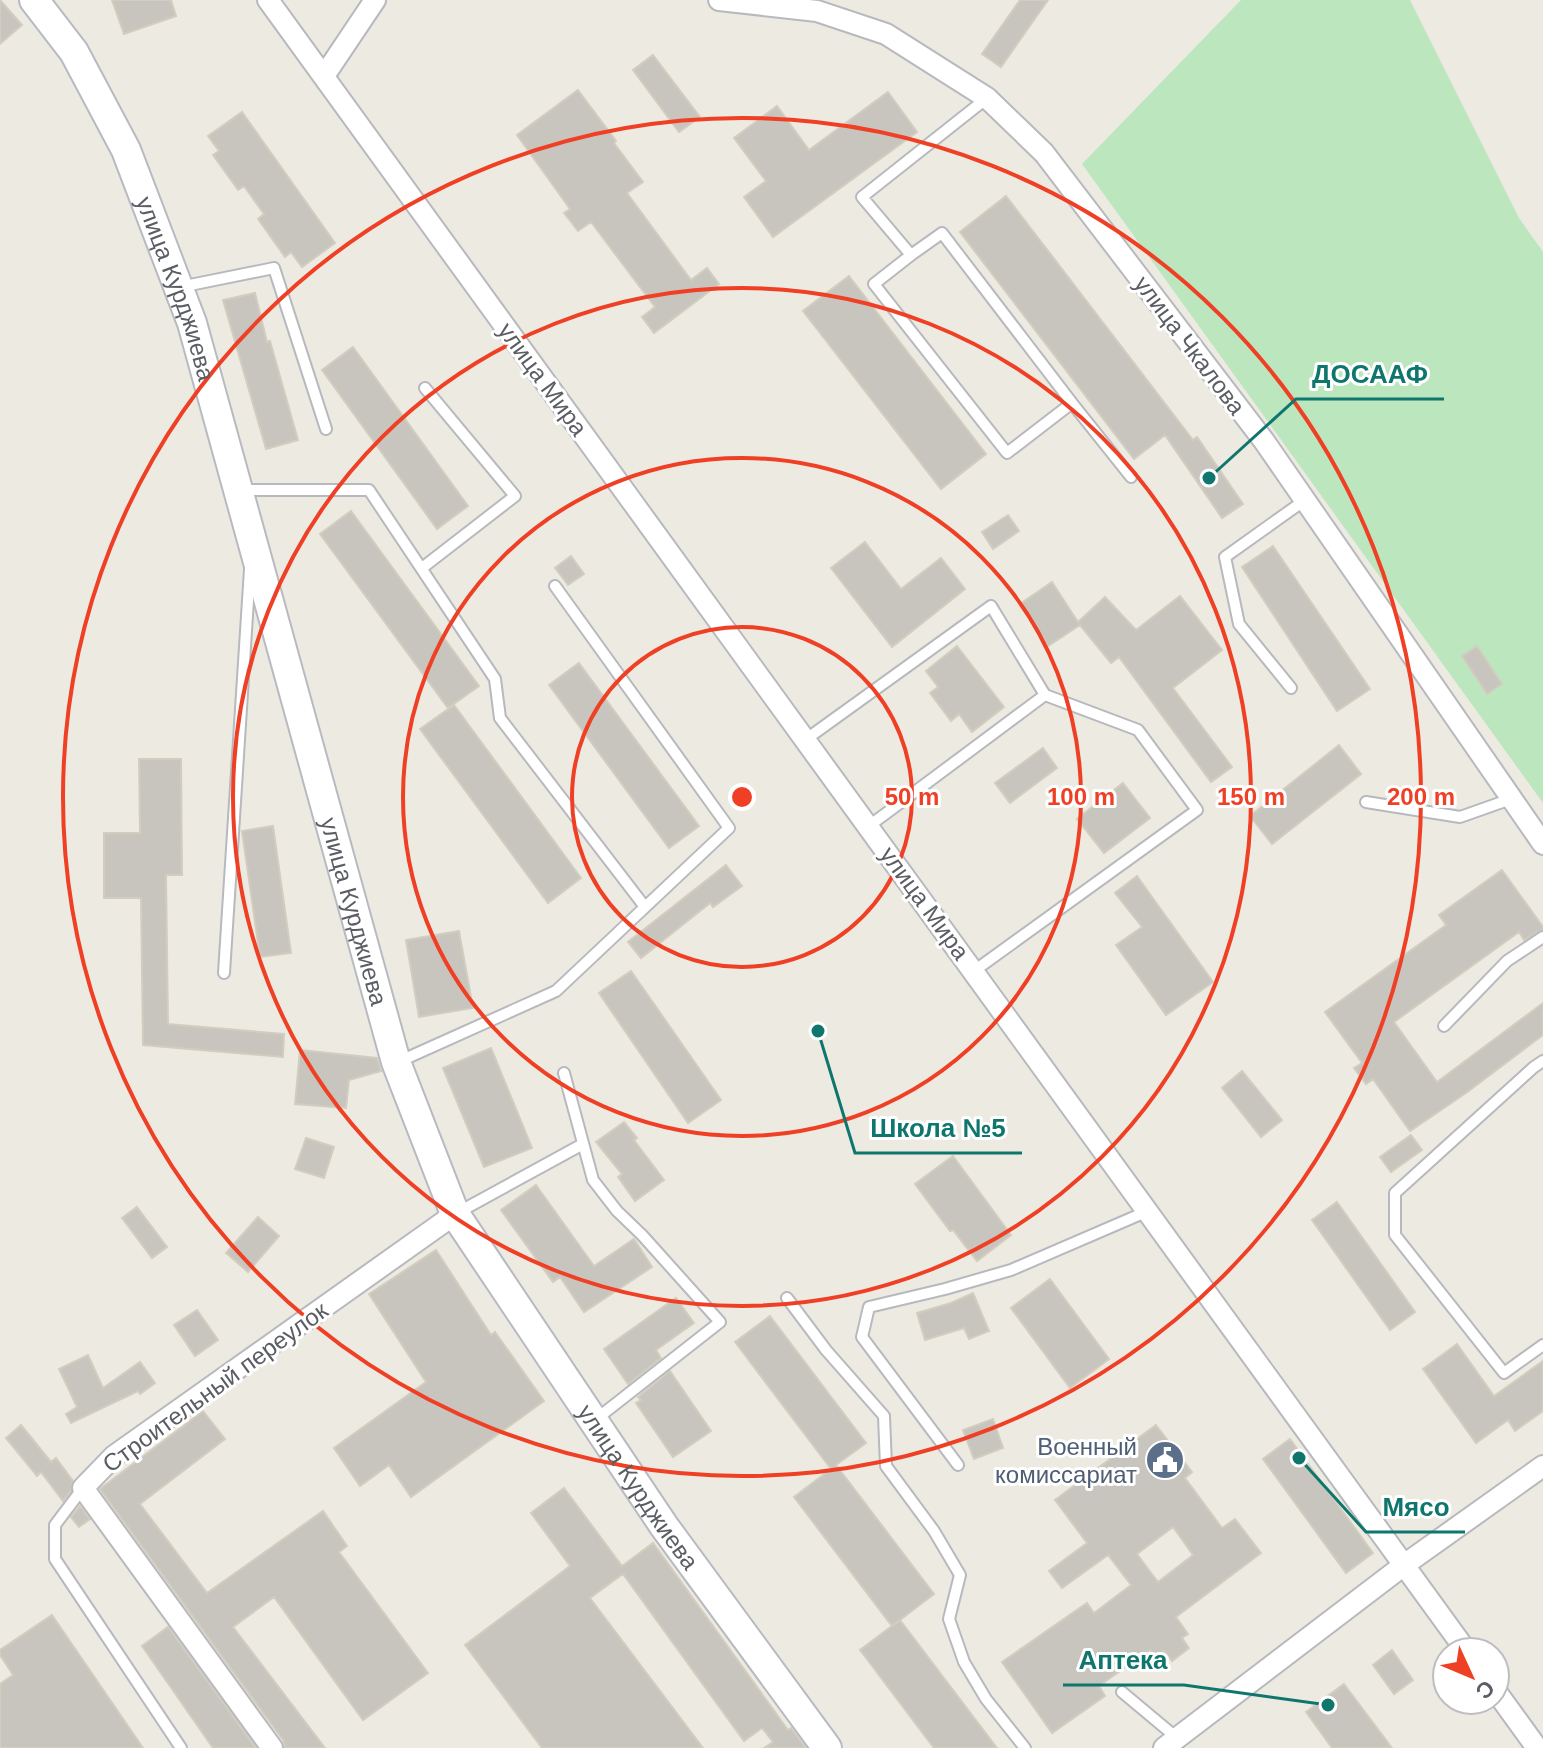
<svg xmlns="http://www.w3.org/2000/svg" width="1543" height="1748" font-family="Helvetica,sans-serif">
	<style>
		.green { fill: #bce6be }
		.building { fill: #c8c5be; stroke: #d2cdbf; stroke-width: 2; fill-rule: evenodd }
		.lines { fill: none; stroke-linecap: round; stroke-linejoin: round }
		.lane-casing { stroke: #b7b9be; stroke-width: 14 }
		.street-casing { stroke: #b7b9be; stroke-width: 24 }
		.secondary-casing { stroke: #b7bac1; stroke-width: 32 }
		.lane { stroke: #fff; stroke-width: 10 }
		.street { stroke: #fff; stroke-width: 20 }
		.secondary { stroke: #fff; stroke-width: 28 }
		.ring { fill: none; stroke: #ef4026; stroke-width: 4 }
		.labels { text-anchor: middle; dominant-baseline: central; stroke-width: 6; stroke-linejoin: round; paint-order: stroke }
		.street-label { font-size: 24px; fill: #5a5d63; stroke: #fff }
		.service-label { font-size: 24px; fill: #4e5e75; stroke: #fff; text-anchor: end }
		.centre { fill: #ef4026; stroke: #fff; stroke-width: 4 }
		.ring-label { font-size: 24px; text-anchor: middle; font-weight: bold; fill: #ef4026; stroke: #fff; stroke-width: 6; stroke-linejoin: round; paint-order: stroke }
		.leader { fill: none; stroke: #0f766e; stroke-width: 3 }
		.callout-dot { fill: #0f766e; stroke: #fff; stroke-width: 3 }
		.callout-label { font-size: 26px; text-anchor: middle; font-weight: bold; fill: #0f766e; stroke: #fff; stroke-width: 6; stroke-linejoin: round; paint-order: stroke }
	</style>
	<rect width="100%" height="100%" fill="#edebe1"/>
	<path class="green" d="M1241,0H1410L1519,218L1543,252V803L1082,164Z"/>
	<path class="building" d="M0,0L22,25L0,44Z
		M112,0H171L176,16L124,34Z
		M1020,0H1048L1001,67L982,54Z
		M653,55L700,117L679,132L633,70Z
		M578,90L616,141L614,143L643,182L627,193L691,280L707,268L719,284L654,333L642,317L655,307L591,222L578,231L564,213L570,209L517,135Z
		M888,92L917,132L773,237L744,197L766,181L734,138L777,106L809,150Z
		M242,112L335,243L302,267L291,252L285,257L258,219L264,214L244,186L238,190L213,155L219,151L208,136Z
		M1006,196L1193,440L1197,437L1243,504L1222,518L1165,435L1134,459L960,232Z
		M849,276L986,454L941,489L803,311Z
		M255,293L267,342L270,341L298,440L266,449L223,300Z
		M353,347L468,506L437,529L322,370Z
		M351,511L479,686L448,708L320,534Z
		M1008,515L1019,531L993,549L982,532Z
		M865,542L901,589L941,558L965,589L892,647L831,568Z
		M1273,546L1370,689L1337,711L1242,567Z
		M571,556L584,574L568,585L555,568Z
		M1052,582L1078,622L1105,597L1136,630L1180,596L1222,650L1173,688L1232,767L1211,782L1119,657L1111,663L1080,625L1048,646L1020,604Z
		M957,646L1004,707L972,732L959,714L951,721L930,693L938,687L926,671Z
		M1477,646L1502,684L1487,694L1462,656Z
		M579,663L699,826L669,848L549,685Z
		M454,705L581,878L548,903L420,729Z
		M1339,745L1361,774L1272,844L1250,816Z
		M1043,748L1057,768L1010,803L995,783Z
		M139,759H181L182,875H166L168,1024L284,1034L283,1057L143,1045L141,898H104V833H140Z
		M1123,783L1150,818L1104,853L1077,819Z
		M273,826L291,953L260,957L242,831Z
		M726,865L742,886L713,907L710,903L641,958L628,942Z
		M1502,870L1543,927V929L1524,940L1519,932L1394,1022L1437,1082L1543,1003V1035L1466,1093L1410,1131L1373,1079L1366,1084L1354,1068L1362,1063L1325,1012L1446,925L1439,915Z
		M1137,876L1213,982L1166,1015L1116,945L1142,927L1115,893Z
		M459,931L473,1008L419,1017L406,940Z
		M631,971L721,1100L688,1123L599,993Z
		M491,1048L532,1148L484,1167L443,1068Z
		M300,1050L377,1058L381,1071L349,1080L346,1108L295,1104Z
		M1242,1071L1282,1120L1261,1137L1222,1088Z
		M624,1122L637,1138L634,1140L664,1180L635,1201L618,1177L622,1174L596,1142Z
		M1411,1135L1422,1150L1391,1172L1380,1157Z
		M306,1138L334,1147L324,1178L295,1169Z
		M953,1156L1011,1235L977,1261L953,1230L950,1231L915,1184Z
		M536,1185L594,1266L634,1239L652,1267L584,1312L560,1277L553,1282L501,1210Z
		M1337,1202L1415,1312L1390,1330L1312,1220Z
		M137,1207L167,1247L152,1258L122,1218Z
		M258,1217L279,1236L248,1272L226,1253Z
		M436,1250L491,1335L495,1332L544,1401L411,1497L389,1465L360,1486L334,1448L426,1382L369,1294Z
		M1050,1279L1109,1359L1070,1388L1011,1308Z
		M973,1293L989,1331L969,1339L964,1328L925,1340L917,1313L951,1303Z
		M676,1298L694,1323L656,1350L661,1358L628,1384L604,1349Z
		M197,1310L218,1340L195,1356L174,1325Z
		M770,1316L866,1443L836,1465L934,1594L892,1626L794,1497L831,1469L735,1342Z
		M1457,1344L1494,1396L1543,1361V1411L1515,1431L1508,1420L1476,1443L1423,1369Z
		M88,1355L103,1388L140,1362L155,1383L140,1394L138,1391L71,1423L66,1414L77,1407L59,1369Z
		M670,1371L711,1431L673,1457L636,1403L641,1400L638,1397Z
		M203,1411L225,1439L140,1504L207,1593L323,1511L347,1546L339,1552L428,1673L363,1720L274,1597L233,1627L325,1748H285L283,1740L100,1489Z
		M993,1419L1003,1448L974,1459L963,1430Z
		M21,1425L51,1462L56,1458L73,1481L71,1491L63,1501L41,1472L37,1476L6,1438Z
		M1156,1425L1192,1472L1185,1478L1222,1528L1235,1519L1261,1553L1176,1617L1188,1634L1182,1638L1189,1648L1172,1661L1164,1651L1156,1658L1150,1650L1099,1686L1105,1696L1052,1733L1002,1662L1087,1603L1094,1613L1131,1585L1108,1555L1062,1588L1049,1571L1087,1543L1055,1500ZM1173,1527L1193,1555L1158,1582L1137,1554Z
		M1290,1439L1373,1553L1346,1573L1263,1459Z
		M564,1488L622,1566L653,1543L788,1730L791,1728L806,1748H764L773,1742L762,1728L744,1741L623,1574L590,1598L703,1748H542L465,1645L570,1566L531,1513Z
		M80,1506L90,1519L79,1527L71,1517Z
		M52,1615L143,1748H0V1684L13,1675L0,1655V1650Z
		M900,1620L997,1748H934L860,1650Z
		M168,1627L256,1748H213L142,1646Z
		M1392,1650L1413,1680L1394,1694L1373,1665Z
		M1344,1684L1392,1748H1332L1306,1712Z"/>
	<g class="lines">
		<defs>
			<path id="lane" d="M911,255L942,233L1072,403L1007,453L874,284L911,255L862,197L987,98
				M180,287L274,268L326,429
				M1072,403L1131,477
				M240,490H369L495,679L500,718L645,907
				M422,568L515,496L425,388
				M1291,688L1239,624L1225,557L1305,500
				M805,740L991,606L1045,695L869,826
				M1366,802L1460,817L1511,799
				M974,971L1197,810L1138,730L1045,695
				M224,973L250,569
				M1444,1026L1507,961L1543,937
				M1543,1061L1534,1067L1395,1193V1235L1504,1373L1543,1345
				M398,1062L556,991L729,828L555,586
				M564,1073L593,1180L617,1211L642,1235L720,1322L595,1420
				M457,1213L583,1144
				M787,1298L826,1350L884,1416L886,1466L934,1531L960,1575L949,1619L964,1662L986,1699L1025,1748
				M958,1465L862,1337L869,1307L945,1289L1011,1270L1148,1211
				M83,1488L55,1525V1559L181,1748
				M1122,1692L1177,1738"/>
			<path id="street" d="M268,0L1467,1652
				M719,0L817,11L886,34L987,98L1044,153L1264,441L1543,844
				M324,76L375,0
				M1495,1690L1537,1748
				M272,1748L83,1488L114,1456L455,1214
				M1164,1748L1404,1565L1543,1466"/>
			<g id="secondary">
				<path id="s1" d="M34,0L74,52L126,150L192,323L396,1062L455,1214L664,1526L827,1748"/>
			</g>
		</defs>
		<use href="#lane" class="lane-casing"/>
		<use href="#street" class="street-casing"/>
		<use href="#secondary" class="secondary-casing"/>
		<use href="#lane" class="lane"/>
		<use href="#street" class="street"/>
		<use href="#secondary" class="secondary"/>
	</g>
	<g class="ring">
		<circle cx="742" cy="797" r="170"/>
		<circle cx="742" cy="797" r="339"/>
		<circle cx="742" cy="797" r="509"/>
		<circle cx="742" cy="797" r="679"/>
	</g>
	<defs>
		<symbol id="civic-disc" viewBox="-11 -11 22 22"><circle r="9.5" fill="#5c6f8a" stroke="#fff"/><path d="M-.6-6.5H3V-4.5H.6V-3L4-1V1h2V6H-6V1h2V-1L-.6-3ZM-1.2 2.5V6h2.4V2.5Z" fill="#fff"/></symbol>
	</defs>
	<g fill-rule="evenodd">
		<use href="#civic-disc" x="1143" y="1438" width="44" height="44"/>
	</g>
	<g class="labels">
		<g class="street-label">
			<text stroke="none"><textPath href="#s1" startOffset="324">улица Курджиева</textPath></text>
			<text transform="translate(1190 345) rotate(53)">улица Чкалова</text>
			<text transform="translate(543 379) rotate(54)">улица Мира</text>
			<text transform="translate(925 903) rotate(54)">улица Мира</text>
			<text stroke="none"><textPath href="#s1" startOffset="972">улица Курджиева</textPath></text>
			<text transform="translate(215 1387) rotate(-36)">Строительный переулок</text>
			<text stroke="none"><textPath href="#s1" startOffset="1620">улица Курджиева</textPath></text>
		</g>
		<g class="service-label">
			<text x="1137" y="1446">Военный<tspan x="1137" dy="28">комиссариат</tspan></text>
		</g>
	</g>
	<circle cx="742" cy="797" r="12" class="centre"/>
	<g class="ring-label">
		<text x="912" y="805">50 m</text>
		<text x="1081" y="805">100 m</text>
		<text x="1251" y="805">150 m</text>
		<text x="1421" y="805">200 m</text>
	</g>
	<path class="leader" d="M1209 478L1296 399H1444M818 1031L855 1153H1022M1299 1458L1366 1532H1465M1328 1705L1184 1685H1063"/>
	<g class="callout-dot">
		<circle cx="1209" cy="478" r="8"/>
		<circle cx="818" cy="1031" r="8"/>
		<circle cx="1299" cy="1458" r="8"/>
		<circle cx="1328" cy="1705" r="8"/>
	</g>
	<g class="callout-label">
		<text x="1370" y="383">ДОСААФ</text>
		<text x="938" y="1137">Школа №5</text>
		<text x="1416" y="1516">Мясо</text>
		<text x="1123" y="1669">Аптека</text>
	</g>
	<g transform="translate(1471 1676) rotate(134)"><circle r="38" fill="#ffffff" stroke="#bdbec1" stroke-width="2"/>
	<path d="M0-6L14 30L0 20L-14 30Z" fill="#ef4026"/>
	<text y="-12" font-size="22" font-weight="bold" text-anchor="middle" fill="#5a5d63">С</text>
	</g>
</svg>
